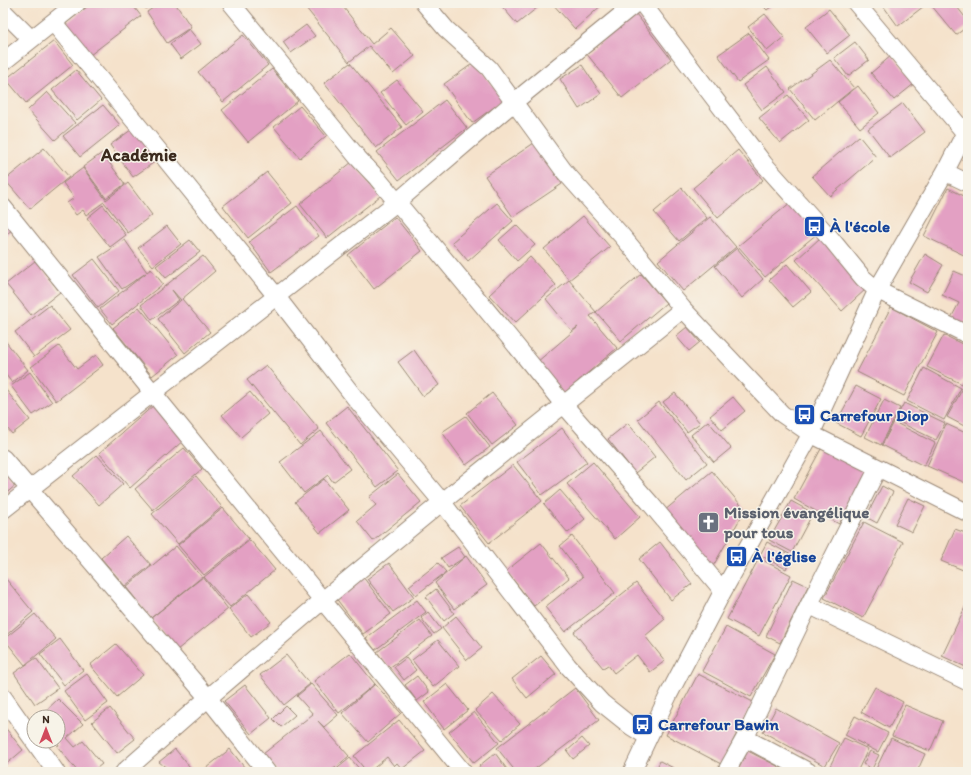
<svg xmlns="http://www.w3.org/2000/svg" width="971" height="775" font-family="Itim,sans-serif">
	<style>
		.building { fill: #e3a0c3 }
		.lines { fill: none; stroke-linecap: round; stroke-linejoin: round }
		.minor-casing { stroke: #988674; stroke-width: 19 }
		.minor { stroke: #fff; stroke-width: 17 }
		.labels { text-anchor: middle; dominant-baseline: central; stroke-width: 3; stroke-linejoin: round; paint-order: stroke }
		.transit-label { font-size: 17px; font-weight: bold; fill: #164399; stroke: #f7f3e8; text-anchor: start }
		.worship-label { font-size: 17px; font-weight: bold; fill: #5b616d; stroke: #f7f3e8; text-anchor: start }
		.neighbourhood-label { font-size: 18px; font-weight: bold; fill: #3b2a1e; stroke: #f7f3e8 }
	</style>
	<rect width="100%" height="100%" fill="#f7f3e8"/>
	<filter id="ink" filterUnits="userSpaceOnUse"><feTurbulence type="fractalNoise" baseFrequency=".025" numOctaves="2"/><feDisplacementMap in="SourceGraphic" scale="8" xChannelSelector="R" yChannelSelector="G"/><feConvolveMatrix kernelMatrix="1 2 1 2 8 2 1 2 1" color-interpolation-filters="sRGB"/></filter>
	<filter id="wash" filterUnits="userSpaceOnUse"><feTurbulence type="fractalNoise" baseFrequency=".012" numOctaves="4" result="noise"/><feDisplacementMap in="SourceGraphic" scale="16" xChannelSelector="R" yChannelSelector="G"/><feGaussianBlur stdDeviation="0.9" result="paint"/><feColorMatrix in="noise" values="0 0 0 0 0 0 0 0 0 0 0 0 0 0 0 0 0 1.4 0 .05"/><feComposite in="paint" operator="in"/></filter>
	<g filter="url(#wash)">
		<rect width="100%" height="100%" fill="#f5e2cb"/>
		<g id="blocks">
			<path class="building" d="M92,3H131L141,16L90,55L65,24Z
				M142,3H153L146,9Z
				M160,3H175L191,27L167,43L147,12Z
				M302,3H340L372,44L391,28L415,56L393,74L369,46L349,62Z
				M499,3H534L538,7L517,24Z
				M552,3H604L575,29Z
				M760,3H776L767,10Z
				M881,3H928L898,26Z
				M934,3H954L968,21V26L956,35L931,5Z
				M829,9L850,35L827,53L806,27Z
				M636,14L671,59L622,98L586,53Z
				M765,14L784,37L767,51L748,27Z
				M306,25L315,36L291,53L283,42Z
				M189,29L201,44L181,59L170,44Z
				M749,33L769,60L738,82L718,55Z
				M243,35L268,65L223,102L198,72Z
				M54,41L73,65L26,103L6,79Z
				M855,42L869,60L848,76L834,58Z
				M892,55L915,83L894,100L871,73Z
				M830,60L854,88L815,120L790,89Z
				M475,62L504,100L472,123L444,84Z
				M350,63L402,127L376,148L324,83Z
				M582,65L601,94L579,109L560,79Z
				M767,67L786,92L762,110L743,85Z
				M272,69L298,101L248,142L222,110Z
				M76,70L101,100L77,120L52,90Z
				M397,80L423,111L406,125L380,93Z
				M858,86L879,113L860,128L838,102Z
				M47,92L75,123L55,140L28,110Z
				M788,95L809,120L780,143L759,118Z
				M445,100L467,128L399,180L377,152Z
				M903,103L925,132L890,158L868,129Z
				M103,105L120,125L80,157L63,136Z
				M300,106L326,136L300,158L274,127Z
				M135,127L159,159L133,177L110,145Z
				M859,136L876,157L830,196L812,176Z
				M534,143L562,184L513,217L485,176Z
				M44,148L69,177L30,209L5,180Z
				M738,150L763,180L718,218L693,188Z
				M102,153L125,184L106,198L83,167Z
				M352,162L380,196L327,238L300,204Z
				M83,168L106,200L128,183L152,215L128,233L104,202L86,215L83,210L76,215L67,203L74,198L63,183Z
				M267,172L292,203L248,238L223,206Z
				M682,188L707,218L679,241L654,212Z
				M948,188L968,198V257L924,236Z
				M791,202L818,233L765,277L738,246Z
				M497,203L513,221L468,261L452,242Z
				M103,205L126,235L110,247L87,218Z
				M297,206L319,236L271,272L249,242Z
				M3,216L13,229L3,237Z
				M583,216L610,247L569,280L596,312L590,316L617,348L563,394L537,362L578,327L572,331L546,299L569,280L544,249Z
				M395,217L422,251L374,289L348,255Z
				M710,217L736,247L683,291L658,261Z
				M516,225L535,245L517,261L499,240Z
				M167,226L181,244L153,266L138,248Z
				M820,238L866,289L842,311L796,260Z
				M125,240L147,272L151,269L163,284L112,324L100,309L146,273L122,289L99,257Z
				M190,240L200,252L166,278L156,266Z
				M737,248L763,279L742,298L715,266Z
				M925,254L943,265L927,292L909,282Z
				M203,256L215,271L182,299L210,332L185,353L158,319L181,300L172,290L179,300L152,320L141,305Z
				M530,257L556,285L515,323L489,295Z
				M94,259L119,291L98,308L73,275Z
				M35,261L60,292L31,315L6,284Z
				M787,264L811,292L793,307L769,280Z
				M954,271L968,277V315L964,324L951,318L959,303L942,295Z
				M641,274L666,303L621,341L596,312Z
				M50,305L70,330L34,357L15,332Z
				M139,307L178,355L152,376L113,328Z
				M891,307L938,332L904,396L857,372Z
				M687,327L700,342L689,351L676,336Z
				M944,335L968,347V372L962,384L927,367Z
				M3,338L28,370L12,383L3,371Z
				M59,346L77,369L96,355L103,365L56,401L31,367Z
				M414,350L439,385L423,396L398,362Z
				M266,365L319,429L300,445L247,380Z
				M924,368L961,388L944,420L907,401Z
				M30,372L52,402L33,415L11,386Z
				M968,379V428L947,417Z
				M856,386L881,399L861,436L836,423Z
				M6,390L30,420L12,434L3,423V392Z
				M250,392L268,414L241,437L222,415Z
				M492,393L518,425L492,445L467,413Z
				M675,393L700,423L687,432L663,402Z
				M733,397L745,411L722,430L710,416Z
				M884,400L900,408L881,445L865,437Z
				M659,402L707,463L686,480L638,419Z
				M904,403L945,423L936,440L895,420Z
				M154,405L185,439L130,488L99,453Z
				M347,406L398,471L377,487L326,423Z
				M466,416L490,447L466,465L442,432Z
				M708,421L731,448L714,462L691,435Z
				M894,422L935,443L924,466L882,445Z
				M628,423L655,457L635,473L608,439Z
				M946,424L968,434V484L927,466Z
				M562,428L587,462L542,495L517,462Z
				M321,431L350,469L333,482L328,475L304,493L280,462Z
				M822,447L868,472L839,524L794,499Z
				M184,448L202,469L153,510L135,489Z
				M97,455L123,484L99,505L73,476Z
				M593,462L640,517L615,539L567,484Z
				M513,465L542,501L489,543L460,506Z
				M3,470L16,485L3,496Z
				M712,471L745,510L712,568L664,511Z
				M398,474L421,502L373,541L357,521L376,505L369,497Z
				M196,476L222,507L178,544L152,514Z
				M324,479L349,510L320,533L295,502Z
				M882,486L893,492L877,523L866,517Z
				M560,490L585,519L568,533L544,504Z
				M908,498L925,506L912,532L895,524Z
				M791,501L813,513L792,552L769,540Z
				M223,508L249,539L204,575L178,545Z
				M864,522L903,542L863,618L824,598Z
				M955,529L968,534V572L941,561Z
				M126,536L151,565L125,586L101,558Z
				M572,536L615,593L565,632L545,607L583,577L560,546Z
				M250,540L275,570L230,607L204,577Z
				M660,542L692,584L671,600L639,559Z
				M767,542L793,556L786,569L760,555Z
				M541,543L569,578L534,606L506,571Z
				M176,546L202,577L151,618L126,587Z
				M458,547L465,557L448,568L441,558Z
				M466,556L487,585L454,609L435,583Z
				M759,558L791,575L759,636L727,619Z
				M389,563L414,597L393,612L367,579Z
				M438,563L446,572L416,595L409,586Z
				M203,577L228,609L177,650L151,618Z
				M363,577L391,614L363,634L335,597Z
				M6,579L33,612L4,637L3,582Z
				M793,579L808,586L780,643L766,636Z
				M636,583L665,619L645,636L665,661L650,672L637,655L614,673L608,665L603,668L574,632Z
				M436,589L454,613L444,621L426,597Z
				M248,594L271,622L251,637L229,609Z
				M417,600L426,612L375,650L366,638Z
				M968,601V668L942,656Z
				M428,612L441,629L434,634L421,618Z
				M35,614L56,639L25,665L4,639Z
				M456,616L482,648L467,660L442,628Z
				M420,620L432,636L389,668L377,652Z
				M726,627L775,654L751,697L702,671Z
				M60,639L83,670L64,685L40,654Z
				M438,640L459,666L433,687L412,660Z
				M116,644L143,675L117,697L90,665Z
				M350,653L375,684L339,713L314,681Z
				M286,655L310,684L284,705L260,675Z
				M541,656L556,674L527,698L512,679Z
				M36,658L58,688L35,704L14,673Z
				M406,658L416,670L404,680L394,667Z
				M87,674L108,703L85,720L64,691Z
				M698,674L753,702L721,764L666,735Z
				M417,676L429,692L417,701L405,685Z
				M311,684L338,715L324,727L318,721L349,756L330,772H278L263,754L313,714L297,696Z
				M375,684L401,713L368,742L342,713Z
				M447,684L468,710L444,729L424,702Z
				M245,685L271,718L251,734L224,701Z
				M875,687L903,702L889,728L861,712Z
				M575,688L599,720L531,772H516L497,748Z
				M493,694L520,724L502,740L475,710Z
				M58,699L83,724L67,738L75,747L83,741L102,764L92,772H78L57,746L59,745L56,741H58V717H39Z
				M905,705L943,721L930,751L892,736Z
				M286,706L295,715L281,727L273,719Z
				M110,708L135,739L117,753L92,722Z
				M776,708L839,743L825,766L763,732Z
				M474,712L499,743L474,763L449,732Z
				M855,716L888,733L878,752L845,735Z
				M399,720L425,751L402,769L397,763L394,766L387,757L369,772H367L354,756Z
				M3,725L23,750L3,767Z
				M582,738L589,746L573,759L567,751Z
				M844,738L868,749L857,772H836L829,768Z
				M891,738L925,754L917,772L875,771Z
				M175,749L194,772H164L168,769L159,762Z
				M230,749L248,772H201Z
				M748,751L789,772H737Z
				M870,751L879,755L872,769L863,764Z
				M495,753L509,772H483L479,766Z
				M350,758L362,772H333Z
				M660,761L681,772H655Z"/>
		</g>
	</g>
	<g filter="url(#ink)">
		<use href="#blocks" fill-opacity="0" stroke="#988674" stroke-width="1"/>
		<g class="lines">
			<defs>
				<path id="minor" d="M231,3L358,158L377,178L509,337L564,405L650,503L723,591
					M424,3L446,29L489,68L564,171L622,236L683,309L782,414L811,434L968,513
					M642,3L764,164L832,240L863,278L877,290L968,335
					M856,3L965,133
					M3,11L31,39
					M53,22L159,151L276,296L355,398L442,502L568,666L602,703L632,727L648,737
					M3,62L77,3
					M945,172L968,183
					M3,207L153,393L463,772
					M3,458L208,698L267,772
					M3,510L397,202L514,102L636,3
					M809,605L968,682
					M3,697L34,741
					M745,738L809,772
					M34,741L56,772
					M124,772L208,698L322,601L442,502L683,309
					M632,772L669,694L723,591L811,434L877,290L945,172L968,127
					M726,772L745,738L809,605L878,468"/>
			</defs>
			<use href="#minor" class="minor-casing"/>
			<use href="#minor" class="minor"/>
		</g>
	</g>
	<defs>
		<symbol id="bus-square" viewBox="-11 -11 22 22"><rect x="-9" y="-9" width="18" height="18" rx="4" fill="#1a4fb4" stroke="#f7f3e8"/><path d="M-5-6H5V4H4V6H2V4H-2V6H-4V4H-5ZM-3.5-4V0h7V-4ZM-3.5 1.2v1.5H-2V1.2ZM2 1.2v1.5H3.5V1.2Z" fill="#fff"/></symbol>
		<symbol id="church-square" viewBox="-11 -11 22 22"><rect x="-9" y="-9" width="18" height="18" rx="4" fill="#6b7280" stroke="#f7f3e8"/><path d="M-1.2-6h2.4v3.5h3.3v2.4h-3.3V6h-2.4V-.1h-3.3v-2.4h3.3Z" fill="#fff"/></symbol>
	</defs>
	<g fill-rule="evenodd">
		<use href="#bus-square" x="802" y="214" width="25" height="25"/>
		<use href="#bus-square" x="792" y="402" width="25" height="25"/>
		<use href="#church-square" x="696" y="510" width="25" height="25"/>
		<use href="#bus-square" x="724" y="544" width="25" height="25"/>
		<use href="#bus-square" x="630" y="712" width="25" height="25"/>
	</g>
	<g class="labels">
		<g class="transit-label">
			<text x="830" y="226">À l'école</text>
			<text x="820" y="415">Carrefour Diop</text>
			<text x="752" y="556">À l'église</text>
			<text x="658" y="724">Carrefour Bawin</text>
		</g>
		<g class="worship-label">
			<text x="724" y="512">Mission évangélique<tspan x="724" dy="20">pour tous</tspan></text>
		</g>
		<g class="neighbourhood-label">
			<text x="139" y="155">Académie</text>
		</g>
	</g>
	<rect width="971" height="775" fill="none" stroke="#f7f3e8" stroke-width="16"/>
	<g transform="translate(46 729)"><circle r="19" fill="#f7f3e8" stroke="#aca397"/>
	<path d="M0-3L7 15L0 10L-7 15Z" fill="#d1495b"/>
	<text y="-6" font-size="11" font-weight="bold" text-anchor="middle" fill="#3b2a1e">N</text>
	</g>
</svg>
